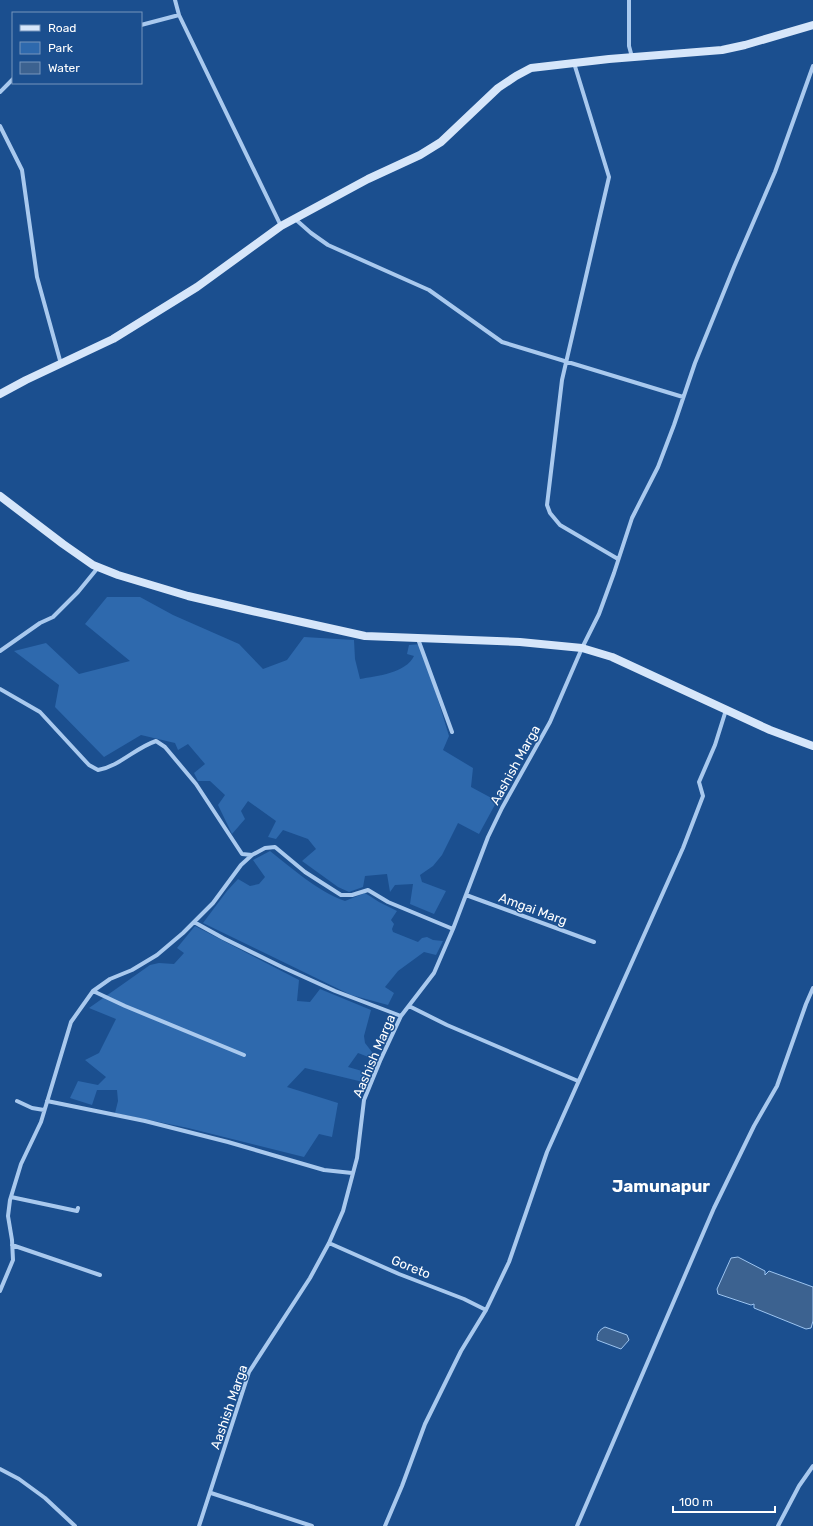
<svg xmlns="http://www.w3.org/2000/svg" width="813" height="1526" font-family="Rubik,sans-serif">
	<style>
		.green { fill: #2e69ad }
		.water { fill: #3c6290; stroke: #9cc4f0 }
		.lines { fill: none; stroke-linecap: round; stroke-linejoin: round }
		.street { stroke: #a9c9ee; stroke-width: 4 }
		.secondary { stroke: #d6e6fa; stroke-width: 8 }
		.labels { text-anchor: middle; dominant-baseline: central; stroke-width: 3; stroke-linejoin: round; paint-order: stroke }
		.street-label { font-size: 13px; fill: #fff; stroke: #1b4f8f }
		.district-label { font-size: 17px; font-weight: bold; fill: #fff; stroke: #1b4f8f }
	</style>
	<rect width="100%" height="100%" fill="#1b4f8f"/>
	<path class="green" d="M107,597H140L173,615L239,644L263,669L287,660L304,637L354,640L355,659L360,679C377,676 406,673 414,656L407,654L409,645L421,644L449,736L443,750L473,768L471,787L497,801L479,834L458,823L442,855L433,866L420,875L422,882L446,891L434,914L410,904L413,884L395,885L390,892L387,874L365,876L363,887L349,892L338,887L302,861L316,849L308,839L283,830L276,839L268,837L276,821L248,801L241,811L245,819L232,834L218,805L225,795L210,781H198L194,773L205,764L188,744L178,750L175,743L141,735L104,757L55,707L59,685L14,651L46,643L79,674L130,661L85,624Z
		M270,851C293,869 317,891 345,901L365,893L379,902L397,911L391,920L394,924L392,929L393,932L418,942L422,938L427,937L433,940L443,941L436,955L424,952L398,971L385,987L394,993L388,1005L351,995L203,923L227,891L238,879L250,886L259,884L265,877L253,860Z
		M195,926L299,980L297,1001L310,1002L320,989L371,1010L364,1036L365,1043L375,1056L371,1058L358,1053L348,1067L369,1073L363,1082L305,1068L287,1087L338,1103L332,1137L319,1134L304,1157L188,1128L115,1113L118,1101L117,1090H97L92,1105L70,1098L78,1081L98,1085L106,1077L85,1060L99,1053L116,1019L89,1008L150,965L159,963L174,964L184,953L177,948Z"/>
	<path class="water" d="M738,1257L765,1271V1275L769,1271L813,1287V1321L811,1328L806,1329L754,1308V1304L751,1305L718,1294L717,1289L731,1258Z
		M605,1327L627,1335L629,1340L621,1349L597,1340C597,1333 599,1330 605,1327Z"/>
	<g class="lines">
		<path class="street" d="M175,0L179,15
			M629,0V46L632,57
			M141,25L179,15L281,226
			M574,63L609,177L562,380L547,505L550,513L560,525L618,559
			M0,92L13,79
			M0,126L22,170L37,277L61,364
			M294,218L311,233L328,245L429,290L502,342L683,397
			M418,639L452,732
			M0,651L40,623L53,617L78,592L96,570L95,566
			M0,689L40,712L89,765L98,770C120,766 135,748 156,741L165,747L196,784L242,854L252,855L265,848L275,847L305,872L341,895H352L368,890L388,902L453,929
			M466,895L594,942
			M194,922L223,938L282,967L335,991L401,1016
			M93,991L125,1006L244,1055
			M409,1006L447,1025L578,1081
			M17,1101L32,1108L44,1110
			M47,1101L145,1121L228,1142L324,1170L352,1173
			M11,1197L77,1211L78,1208
			M329,1243L399,1274L464,1299L486,1310
			M12,1245L100,1275
			M0,1291L13,1260L12,1240L8,1216L10,1200L21,1164L41,1122L71,1022L93,991L110,979L132,970L157,955L183,933L213,903L241,865L252,855
			M0,1469L19,1479L45,1498L75,1526
			M211,1493L312,1526
			M199,1526L249,1372L310,1278L329,1243L343,1211L357,1158L364,1100L380,1061L401,1016L434,973L453,929L488,837L502,808L550,722L582,648L599,614L614,573L632,518L658,467L674,425L695,363L734,267L775,172L813,66
			M385,1526L402,1486L425,1424L461,1351L486,1310L509,1262L547,1152L683,848L703,796L699,782L715,745L726,710
			M577,1526L714,1208L754,1126L777,1086L806,1004L813,988
			M778,1526L799,1486L813,1466"/>
		<path class="secondary" d="M0,394L26,380L113,339L197,287L281,226L368,179L420,155L441,142L498,88L516,76L531,68L609,59L722,50L745,45L813,25
			M0,496L63,544L93,565L118,575L188,596L248,610L365,636L520,642L582,648L612,657L770,730L813,746"/>
	</g>
	<g class="labels">
		<g class="street-label">
			<text transform="translate(515 765) rotate(-61)">Aashish Marga</text>
			<text transform="translate(533 909) rotate(20)">Amgai Marg</text>
			<text transform="translate(374 1056) rotate(-67)">Aashish Marga</text>
			<text transform="translate(411 1267) rotate(22)">Goreto</text>
			<text transform="translate(229 1407) rotate(-71)">Aashish Marga</text>
		</g>
		<g class="district-label">
			<text x="661" y="1186">Jamunapur</text>
		</g>
	</g>
	<rect x="12" y="12" width="130" height="72" fill="#1b4f8f" stroke="#7695bc"/>
	<rect x="20" y="25" width="20" height="6" fill="#d6e6fa" stroke="#7695bc"/>
	<text x="48" y="32" font-size="12" fill="#ffffff">Road</text>
	<rect x="20" y="42" width="20" height="12" fill="#2e69ad" stroke="#7695bc"/>
	<text x="48" y="52" font-size="12" fill="#ffffff">Park</text>
	<rect x="20" y="62" width="20" height="12" fill="#3c6290" stroke="#7695bc"/>
	<text x="48" y="72" font-size="12" fill="#ffffff">Water</text>
	<path d="M673 1506v6h102v-6" fill="none" stroke="#ffffff" stroke-width="2"/>
	<text x="679" y="1506" font-size="12" fill="#ffffff" stroke="#1b4f8f" stroke-width="3" paint-order="stroke">100 m</text>
</svg>
